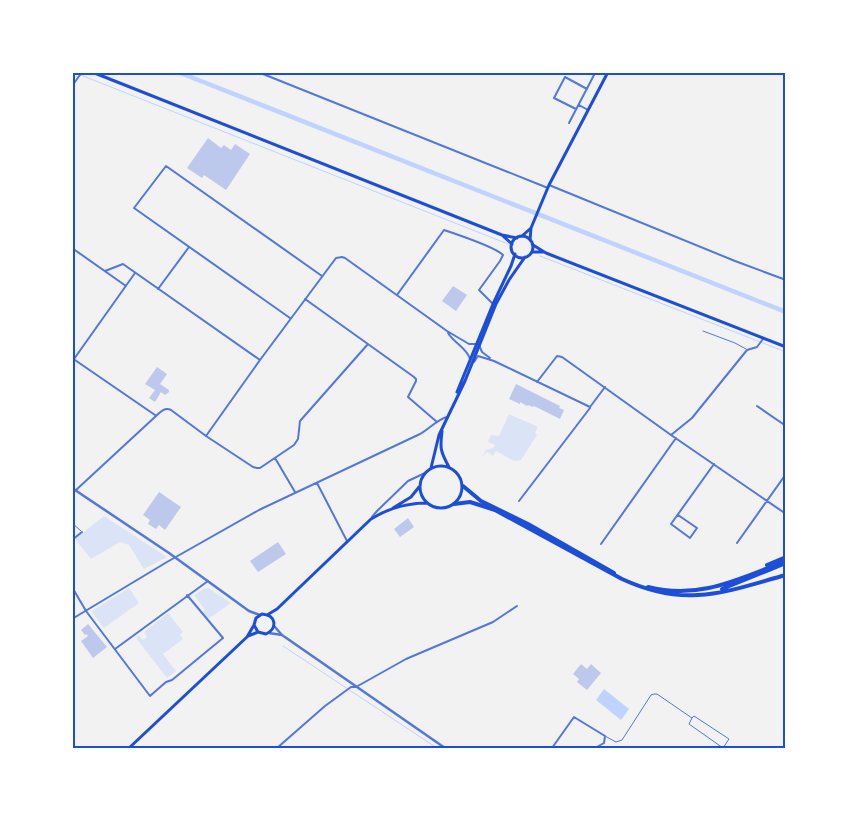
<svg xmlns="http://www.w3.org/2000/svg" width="858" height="821" font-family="Rubik,sans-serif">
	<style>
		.green { fill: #dbe4f7 }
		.water { fill: #bfd3fe }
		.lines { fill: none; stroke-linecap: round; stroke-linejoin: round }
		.stream { stroke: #bfd3fe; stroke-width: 1 }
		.canal { stroke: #bfd3fe; stroke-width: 4.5 }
		.building { fill: #bdc9ec }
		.service { stroke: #5277de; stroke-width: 1 }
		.minor { stroke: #5277de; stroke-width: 2 }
		.tertiary { stroke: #5277de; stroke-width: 2.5 }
		.secondary { stroke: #1d4ed8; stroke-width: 3 }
		.primary { stroke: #1d4ed8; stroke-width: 3 }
		.trunk { stroke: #1d4ed8; stroke-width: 4 }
		.neatline { fill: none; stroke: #1d4ed8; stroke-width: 2 }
	</style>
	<rect width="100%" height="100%" fill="#f2f2f2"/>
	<path class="green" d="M509,414L538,427L535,433L537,435L521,460L514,461L496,451L493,456L487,452L482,457L486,450L493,448L495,445L488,442L491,435L499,436Z
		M104,516L167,557L144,569L129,545L120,542L91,559L75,539Z
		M129,588L139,603L104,628L92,612L93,610Z
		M208,588L231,603L208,619L203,612L205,610L194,595L204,589Z
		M168,613L183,632L180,635L183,639L163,654L176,671L167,678L136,638L139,635L143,640L147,637L144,632Z"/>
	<path class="water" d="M604,689L629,709L621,720L596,700Z"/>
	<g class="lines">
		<path class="stream" d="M73,72L508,244
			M540,256L786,352
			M283,646L437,748"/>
		<path class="canal" d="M178,72L786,312"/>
	</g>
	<path class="building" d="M208,138L221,148L224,145L231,150L235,144L250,154L226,190L204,175L202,178L187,168Z
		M453,286L467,295L456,311L442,301Z
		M157,367L167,374L160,384L169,390V392L165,395L161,392L155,402L149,398L155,390L145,384Z
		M516,384L560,406L559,408L564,410L560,419L534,406L533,407L528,405L527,406L520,402V404L509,399Z
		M159,492L181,507L165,530L159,525L156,529L148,524L150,520L143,515Z
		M408,518L414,527L400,537L394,529Z
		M278,542L286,554L258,572L250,561Z
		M88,624L107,647L93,658L81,641L88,636L86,634L85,635L81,630Z
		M581,664L587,669L591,664L601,673L587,690L577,682L579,679L573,674Z"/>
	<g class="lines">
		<path class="service" d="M703,331L735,343L746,349
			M72,523L81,531
			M605,736L616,742L622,740L651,695L654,694H657L692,718L694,716L729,739L723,748L689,724L692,718"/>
		<path class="minor" d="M258,72L548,188
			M72,86L82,72
			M579,105L588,110
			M576,109L554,98L565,77L587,89
			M569,123L594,75
			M549,185L735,261L786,280
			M72,248L126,286
			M105,271L123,264L260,360
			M158,289L189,247
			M397,295L444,230C456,234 495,247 503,255L500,261L479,290L493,304
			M305,299L414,377L416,379V381L408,397L437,422
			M290,318L134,208L166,166L322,276
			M448,333C454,343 467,348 470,359
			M479,345L482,352L490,358
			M72,358L155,415
			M74,359L135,273
			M474,362L478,356L494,361L590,407L605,387
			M537,382L557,356L562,357L671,435L786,514
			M757,406L786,426
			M671,435L692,418L747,350L757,347L763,339
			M206,436L253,467L257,468H260L294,445L298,439L300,421L368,344
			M275,458L295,492
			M317,483L347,541
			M76,490L156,416C160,412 165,407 171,410L206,436L260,360L336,258L342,257L345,258L447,331L469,344H477
			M519,501L590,408
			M678,515L697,528L690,538L671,524L714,464
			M372,517L377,511L408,481L425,473
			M72,540L82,532
			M737,543L786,474
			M601,544L676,438
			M72,587L86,611L150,696L166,682L172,680L223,638L187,595
			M72,619L167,562L259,510L420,434C429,429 438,419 447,417
			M115,649L208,581
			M277,748L325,706L351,687H356L406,659L493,622L517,606
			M552,748L574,717L605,736L604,743L595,748"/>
		<path class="tertiary" d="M72,488L169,553L249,611L260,615
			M274,626L282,635L445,748
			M269,633L282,635"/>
		<path class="secondary" d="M522,236L531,228
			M530,240L531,228L549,185L608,72
			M533,245L546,253L786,347
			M532,252H544"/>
		<path class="primary" d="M92,72L502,235L517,238
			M503,236L512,244
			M511 247a11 11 0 1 1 22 0a11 11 0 1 1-22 0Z
			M457,392L493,304L511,266L515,254
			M442,431C440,448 440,451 449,467
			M420 487a21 21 0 1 1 42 0a21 21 0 1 1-42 0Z
			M431,468L439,435L465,381L496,304L509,280L525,257
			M393,508L411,497L419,487
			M267,615L277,609L371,519C387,509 407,503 427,503
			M248,636L258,632L266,634C278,628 276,615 262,614L256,618L254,625L258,632
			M129,748L247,637L254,625"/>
		<path class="trunk" d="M463,486L481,501L528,524L614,573
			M454,504L470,502L495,510L622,579C646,590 672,597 698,595C726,594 759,582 786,575
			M767,565L786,557
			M648,587C700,600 738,579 786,561
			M722,589L786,563"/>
	</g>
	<rect width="858" height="821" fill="none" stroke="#ffffff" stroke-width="148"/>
	<rect x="74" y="74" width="710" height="673" class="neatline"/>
</svg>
